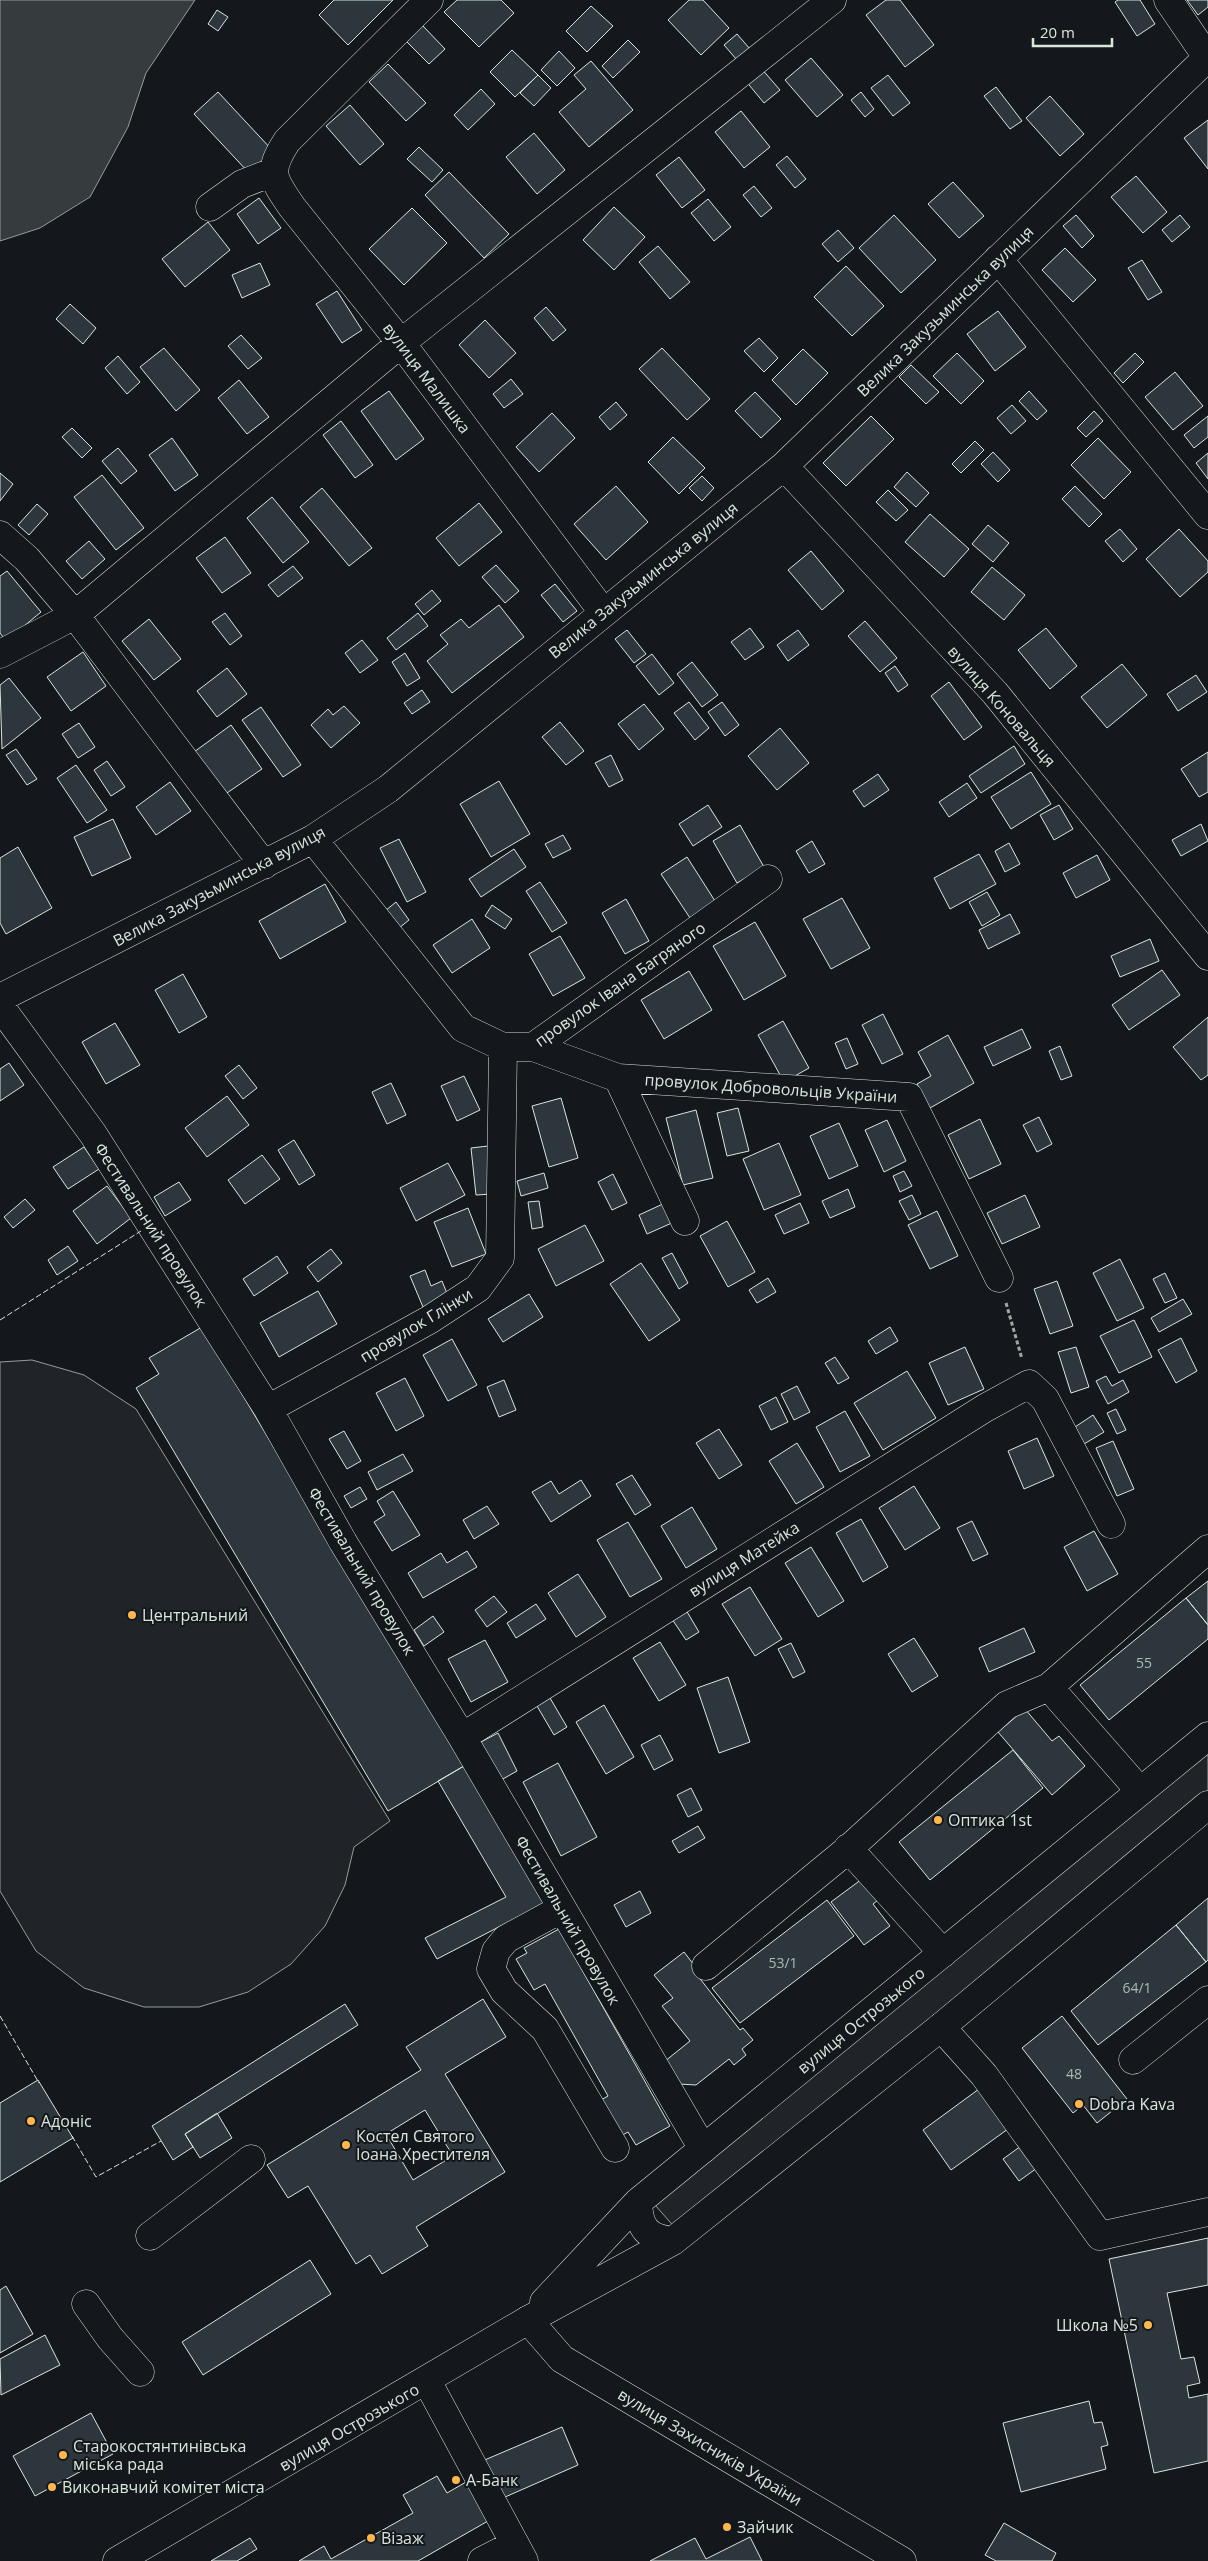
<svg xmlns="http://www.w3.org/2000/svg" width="1208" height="2561" font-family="'Open Sans',sans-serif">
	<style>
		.green { fill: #202428; stroke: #939e99 }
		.water { fill: #363b3e; stroke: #939e99 }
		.building { fill: #2c363c; stroke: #d8e6dc; fill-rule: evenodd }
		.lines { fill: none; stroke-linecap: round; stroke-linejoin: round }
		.minor-casing { stroke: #d8e6dc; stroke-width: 29 }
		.major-casing { stroke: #d8e6dc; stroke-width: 29 }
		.path { stroke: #9da8a2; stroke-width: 3; stroke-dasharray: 4 2.5; stroke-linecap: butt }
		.minor { stroke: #14181c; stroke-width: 28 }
		.major { stroke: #14181c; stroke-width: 28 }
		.fence { stroke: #d8e6dc; stroke-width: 1; stroke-dasharray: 6 2.5; stroke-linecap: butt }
		.poi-dot { fill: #ffb74d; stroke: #14181c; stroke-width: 2 }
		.labels { text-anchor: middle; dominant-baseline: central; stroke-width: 4; stroke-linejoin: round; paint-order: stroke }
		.number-label { font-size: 14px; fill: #adbab4 }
		.street-label { font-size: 16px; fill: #d8e6dc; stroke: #14181c }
		.poi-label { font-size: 16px; fill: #d8e6dc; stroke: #14181c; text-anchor: start }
	</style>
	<rect width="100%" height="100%" fill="#14181c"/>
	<path class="green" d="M32,1360L84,1375L136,1409L390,1821L354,1847L345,1885L325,1926L291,1964L248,1992L199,2007H144L84,1988L36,1951L0,1891V1362Z
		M1208,1753V1791L677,2230L655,2205Z"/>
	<path class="water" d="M0,0H195L146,73L128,127L90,197L40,228L0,241Z"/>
	<path class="building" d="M334,0H393L348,45L319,15Z
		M457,0H501L514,13L479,47L444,12Z
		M689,0H703L729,28L701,55L668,20Z
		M886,0H900L934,45L905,67L866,15Z
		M1118,0H1140L1155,24L1137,36L1115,2Z
		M1187,0H1208V7L1198,15Z
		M591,6L613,26L587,52L566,31Z
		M217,10L228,17L218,31L208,24Z
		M422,25L445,49L429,64L406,41Z
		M737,34L750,49L737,60L724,45Z
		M628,40L640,52L613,78L602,66Z
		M512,50L538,75L515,97L490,72Z
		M559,51L575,68L557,86L541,70Z
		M811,58L843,95L817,117L785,80Z
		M591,61L633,110L589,147L559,112L586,89L574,75Z
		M388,64L426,103L406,121L369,82Z
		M760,67L780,90L764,103L745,80Z
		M538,75L551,88L534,106L520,93Z
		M888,75L910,103L893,116L871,88Z
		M996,87L1022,121L1010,129L984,96Z
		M481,89L495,104L468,130L454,115Z
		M218,92L273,151L249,173L194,114Z
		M861,92L874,109L865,117L851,100Z
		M1050,96L1084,134L1060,156L1026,118Z
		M350,105L384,144L360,165L326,126Z
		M741,111L770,147L744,168L715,132Z
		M1208,120V169L1184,138Z
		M534,133L565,170L537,194L506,157Z
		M419,147L443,170L432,182L407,159Z
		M787,156L806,179L795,188L776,165Z
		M679,157L705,190L682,208L656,175Z
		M449,172L509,234L484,258L425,195Z
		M1136,176L1167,212L1143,233L1111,197Z
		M953,182L984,216L959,238L928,204Z
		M754,186L772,208L761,217L743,195Z
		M259,198L281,228L258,244L237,214Z
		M708,199L731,227L714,241L691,213Z
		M614,207L645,237L614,270L583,240Z
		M412,208L447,243L404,285L369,249Z
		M894,215L936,260L901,293L859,248Z
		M1076,215L1094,236L1082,248L1063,226Z
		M1180,215L1190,227L1172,242L1162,230Z
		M208,222L230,250L185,287L162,259Z
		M838,230L854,248L838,262L822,244Z
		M658,246L690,282L670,299L639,262Z
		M1065,248L1096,280L1073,302L1042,270Z
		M1142,260L1162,292L1148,300L1128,268Z
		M260,263L270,285L242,298L232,275Z
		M846,266L884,306L852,336L814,297Z
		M337,291L362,330L342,343L316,304Z
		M70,304L96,328L83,344L56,319Z
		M546,307L566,330L553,341L534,318Z
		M998,311L1026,347L995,371L967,334Z
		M485,320L516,353L489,378L459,345Z
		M241,335L262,358L248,369L228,346Z
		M759,338L778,358L764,372L744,351Z
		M164,348L200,390L176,411L140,367Z
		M662,348L710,399L687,420L639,369Z
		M803,349L828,373L796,405L772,380Z
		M957,353L984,381L961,404L933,376Z
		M1135,353L1144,362L1123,383L1114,373Z
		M118,356L140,382L127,394L105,368Z
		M911,365L939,392L926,404L899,377Z
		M1175,372L1203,406L1173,430L1145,397Z
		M511,379L523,394L504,408L493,394Z
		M239,380L269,417L247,434L218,398Z
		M389,391L424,439L396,460L361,411Z
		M1029,391L1047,411L1037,420L1019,401Z
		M755,392L781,419L761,438L735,411Z
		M616,402L627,415L610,430L599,417Z
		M1012,405L1026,421L1011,434L997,418Z
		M1094,411L1103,421L1086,437L1077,428Z
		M552,413L575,438L539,472L516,447Z
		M871,416L894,439L846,486L823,463Z
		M1208,416V437L1194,448L1184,435Z
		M341,421L373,465L355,478L323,435Z
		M72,428L92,448L82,458L62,437Z
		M673,437L705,468L679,494L648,462Z
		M172,438L198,475L175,491L149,455Z
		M1098,438L1131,472L1104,499L1071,465Z
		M975,441L984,450L961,473L952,464Z
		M118,448L137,471L121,484L102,461Z
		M993,452L1010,470L998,482L981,464Z
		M1208,453V479L1196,463Z
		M907,472L929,493L916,507L894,487Z
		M0,473L13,484L0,501Z
		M102,475L144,528L116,550L74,497Z
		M702,476L714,488L702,501L689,488Z
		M616,486L648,522L606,560L574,524Z
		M1075,486L1102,514L1089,527L1062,499Z
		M322,488L372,548L349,566L300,507Z
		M888,490L908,510L896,521L876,502Z
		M272,497L309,542L283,563L247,518Z
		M479,503L502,532L459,566L436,538Z
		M37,504L48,514L29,535L18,525Z
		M930,514L969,549L944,577L905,542Z
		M988,525L1009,543L993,562L972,544Z
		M1120,529L1137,549L1123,562L1105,541Z
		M1179,529L1208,561V572L1180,597L1146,559Z
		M225,537L251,573L222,593L196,558Z
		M89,541L105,559L82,579L66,561Z
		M811,551L844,591L822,610L788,570Z
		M496,565L519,591L505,603L482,577Z
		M293,566L303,578L278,597L268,585Z
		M992,567L1025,595L1004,620L971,592Z
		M7,571L41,612L6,641L0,633V576Z
		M555,584L577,611L563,622L541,595Z
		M432,590L441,601L424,615L415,604Z
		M499,605L524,637L452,693L427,661L448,644L440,635L461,619L469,628Z
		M225,613L242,636L230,645L212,622Z
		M418,613L428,626L396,650L387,638Z
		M149,619L181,659L154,680L122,641Z
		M865,621L897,658L880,672L848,636Z
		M750,628L764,647L745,660L731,642Z
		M1046,628L1077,666L1050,689L1018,650Z
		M627,630L646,654L634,663L615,639Z
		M798,630L809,645L788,661L777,645Z
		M362,640L378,660L360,673L345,653Z
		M83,652L106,686L71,711L47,677Z
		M405,653L420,678L407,686L392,662Z
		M652,654L674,683L659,695L636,666Z
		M692,662L718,695L702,707L677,674Z
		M1122,664L1147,695L1107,728L1081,697Z
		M895,666L908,685L898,692L885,673Z
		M227,668L247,694L217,717L197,691Z
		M1196,675L1207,692L1178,711L1167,694Z
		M9,678L41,718L2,749L0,685Z
		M949,682L982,727L964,740L931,696Z
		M422,690L430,702L412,714L404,703Z
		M689,702L709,728L695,740L674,713Z
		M722,702L739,725L725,736L708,712Z
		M644,704L664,729L639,750L618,724Z
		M344,706L360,723L331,748L311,725L328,709L333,715Z
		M261,707L301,765L283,777L242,720Z
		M560,722L584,751L566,765L542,737Z
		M79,723L95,747L78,758L62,734Z
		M231,725L262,769L224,795L194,752Z
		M780,728L809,763L777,790L748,756Z
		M1014,746L1025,764L981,793L969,776Z
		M16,749L37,779L27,785L6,755Z
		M1208,752V792L1199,797L1181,769Z
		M611,755L623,780L609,787L595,763Z
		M107,761L125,787L111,796L94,770Z
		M76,765L107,810L87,823L57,778Z
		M1031,772L1051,804L1011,829L991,797Z
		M878,774L889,790L864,807L853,791Z
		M499,781L530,834L491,857L460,804Z
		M170,782L191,811L156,835L136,807Z
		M967,783L977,798L949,817L939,802Z
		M708,805L722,827L693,846L679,824Z
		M1059,805L1073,829L1054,840L1040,815Z
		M113,819L131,858L92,876L74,837Z
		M1201,824L1208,841L1181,856L1172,840Z
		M740,825L764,867L737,883L713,841Z
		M563,835L571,849L553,858L545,844Z
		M399,839L426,892L407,902L380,848Z
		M812,841L825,864L809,873L796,851Z
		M1009,843L1020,864L1005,872L995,851Z
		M18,847L52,908L6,934L0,923V858Z
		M514,849L526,867L481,897L469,879Z
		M979,854L996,884L950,909L934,878Z
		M1097,855L1110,880L1076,898L1063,873Z
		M687,857L715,901L690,918L661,874Z
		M540,882L567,923L552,932L526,891Z
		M325,884L346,922L280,959L259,921Z
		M987,892L1000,915L982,926L969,902Z
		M842,898L870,948L831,969L803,919Z
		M626,899L649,941L625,954L602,913Z
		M396,902L409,920L399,928L385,911Z
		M492,905L512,919L505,929L485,916Z
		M1010,914L1020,933L988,949L979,930Z
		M472,919L490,948L452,973L433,945Z
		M755,922L786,976L744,1000L713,946Z
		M560,936L585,978L553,996L529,954Z
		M1150,939L1159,961L1120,977L1111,956Z
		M1162,970L1180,995L1129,1030L1112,1005Z
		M689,971L712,1010L664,1039L641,1000Z
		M183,974L207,1017L179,1033L155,990Z
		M883,1014L903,1054L882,1064L862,1025Z
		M1208,1017V1075L1201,1080L1173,1047Z
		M783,1021L809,1068L784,1082L758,1035Z
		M115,1023L140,1065L106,1084L82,1042Z
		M1022,1029L1031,1048L993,1066L984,1047Z
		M948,1035L974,1083L930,1108L917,1084L931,1076L918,1052Z
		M847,1038L858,1064L846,1069L835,1043Z
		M1060,1046L1072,1076L1061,1080L1049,1051Z
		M9,1063L24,1085L0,1101V1069Z
		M239,1065L257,1088L243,1099L225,1076Z
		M464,1076L480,1110L457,1121L441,1086Z
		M391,1083L406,1115L387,1124L372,1092Z
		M227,1096L249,1125L207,1157L185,1128Z
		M561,1098L578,1158L549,1167L532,1106Z
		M738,1108L749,1151L727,1156L717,1113Z
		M696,1110L713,1178L683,1185L666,1118Z
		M1039,1117L1052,1144L1037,1152L1023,1125Z
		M980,1119L1001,1164L969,1179L948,1135Z
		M887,1120L906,1161L884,1172L865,1130Z
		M839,1123L858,1166L829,1179L810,1136Z
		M294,1140L315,1175L299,1185L278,1150Z
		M779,1143L801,1195L764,1210L743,1159Z
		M488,1146L493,1194L476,1195L471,1148Z
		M84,1147L99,1169L68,1189L53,1167Z
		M262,1155L280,1179L245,1204L228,1180Z
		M448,1163L465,1195L416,1221L400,1188Z
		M904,1171L912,1186L900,1192L893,1176Z
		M544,1173L548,1188L521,1196L517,1181Z
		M613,1174L627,1203L612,1210L598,1182Z
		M179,1182L191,1200L165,1216L154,1197Z
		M107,1186L131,1218L97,1244L73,1211Z
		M848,1189L855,1207L830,1218L822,1201Z
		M912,1195L921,1214L909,1220L899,1201Z
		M1025,1195L1040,1227L1002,1244L987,1213Z
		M25,1199L35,1210L13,1228L4,1217Z
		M539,1201L543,1227L532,1229L528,1202Z
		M665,1203L674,1222L647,1234L639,1215Z
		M800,1203L809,1223L784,1234L775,1215Z
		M468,1208L486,1254L452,1267L434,1222Z
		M937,1211L958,1256L930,1269L908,1225Z
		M727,1221L755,1272L728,1287L700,1236Z
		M585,1225L604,1261L556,1286L538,1249Z
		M68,1246L78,1261L57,1275L48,1260Z
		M331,1249L342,1263L318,1282L307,1267Z
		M672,1253L688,1283L679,1289L662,1258Z
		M277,1256L288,1273L254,1296L243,1279Z
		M1120,1259L1144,1308L1117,1321L1093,1273Z
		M641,1263L680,1320L649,1341L610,1284Z
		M425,1270L431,1286L442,1281L448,1296L423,1307L410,1276Z
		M1165,1273L1177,1298L1165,1303L1153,1279Z
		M768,1278L776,1292L757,1303L749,1290Z
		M1057,1281L1073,1326L1050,1334L1034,1289Z
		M318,1291L337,1324L279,1357L260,1323Z
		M529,1294L543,1317L503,1342L488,1319Z
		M1183,1299L1192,1314L1159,1332L1151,1318Z
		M1134,1320L1152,1357L1119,1373L1100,1336Z
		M202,1327L464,1766L388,1811L136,1388L159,1374L149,1358Z
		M890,1327L898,1341L876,1354L868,1341Z
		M1181,1338L1197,1371L1176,1383L1158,1350Z
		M452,1339L477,1385L448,1401L423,1355Z
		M965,1347L984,1389L948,1405L929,1363Z
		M1076,1347L1089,1387L1071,1393L1058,1352Z
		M835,1357L849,1378L838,1384L825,1363Z
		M907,1371L936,1418L883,1450L854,1403Z
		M1106,1376L1112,1386L1123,1380L1129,1392L1108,1404L1096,1381Z
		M405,1378L424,1416L396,1431L376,1393Z
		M504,1380L516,1410L499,1417L487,1387Z
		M797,1386L810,1412L794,1420L781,1394Z
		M776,1397L788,1422L771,1430L759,1406Z
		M1116,1409L1126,1430L1117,1434L1107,1413Z
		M845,1411L870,1456L840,1472L816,1427Z
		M1093,1415L1104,1432L1079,1447L1069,1431Z
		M719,1429L742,1465L719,1479L696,1443Z
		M344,1431L361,1461L347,1469L329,1439Z
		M1037,1438L1054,1476L1024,1489L1008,1451Z
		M1113,1441L1134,1489L1117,1496L1096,1448Z
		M797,1443L824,1487L796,1504L769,1461Z
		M403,1454L413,1471L377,1490L368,1472Z
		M632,1475L651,1505L635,1515L616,1484Z
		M581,1480L591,1496L551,1522L532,1492L551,1481L559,1494Z
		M914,1486L940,1528L905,1550L879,1508Z
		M360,1487L367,1499L351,1508L344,1496Z
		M393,1491L420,1535L392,1551L374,1522L385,1515L377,1501Z
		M487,1506L499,1524L474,1539L463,1520Z
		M692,1507L717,1549L686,1568L661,1526Z
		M861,1519L888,1567L863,1582L836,1533Z
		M972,1521L988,1554L973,1561L957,1528Z
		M628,1522L662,1579L630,1597L597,1540Z
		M1094,1531L1118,1574L1087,1591L1064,1547Z
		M811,1547L844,1601L818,1617L785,1563Z
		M467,1551L477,1567L423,1598L408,1573L441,1553L447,1563Z
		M578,1574L606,1617L576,1637L548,1593Z
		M1208,1581V1625L1186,1598Z
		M750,1587L782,1639L755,1656L722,1604Z
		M494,1596L507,1612L487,1627L475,1610Z
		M1186,1598L1208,1625V1639L1109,1720L1080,1685Z
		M536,1604L546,1619L516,1638L507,1623Z
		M686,1610L699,1632L686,1640L672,1619Z
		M433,1616L444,1632L424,1646L414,1630Z
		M1024,1628L1035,1652L989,1672L979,1648Z
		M914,1638L938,1676L912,1692L888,1654Z
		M485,1640L508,1682L471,1702L448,1659Z
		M660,1642L686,1685L659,1701L633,1658Z
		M791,1643L805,1672L793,1678L778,1649Z
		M728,1677L750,1742L719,1753L697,1688Z
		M550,1698L567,1727L554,1735L537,1706Z
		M604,1705L634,1757L606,1774L576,1722Z
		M1025,1709L1052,1741L1059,1736L1085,1766L1052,1795L998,1732Z
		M498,1733L517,1771L501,1780L481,1742Z
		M660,1735L673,1760L654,1770L641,1745Z
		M1013,1750L1043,1788L930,1880L899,1842Z
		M558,1763L597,1837L561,1856L523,1782Z
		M464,1766L547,1907L518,1917L437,1959L425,1938L506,1897L438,1781Z
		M691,1788L702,1810L688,1817L677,1795Z
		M698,1826L705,1838L679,1853L672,1841Z
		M862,1879L878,1900L873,1904L890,1926L864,1945L831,1902Z
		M640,1891L651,1913L626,1927L614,1905Z
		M1208,1898V1960L1206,1962L1176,1925Z
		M827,1900L854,1936L740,2023L712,1988Z
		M1176,1925L1206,1962L1098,2045L1071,2011Z
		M559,1929L670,2126L636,2145L628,2132L619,2137L599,2101L608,2096L545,1984L534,1990L516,1959L527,1953L524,1948Z
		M684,1952L697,1969L694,1971L740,2030L743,2028L753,2040L742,2049L746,2055L734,2065L729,2059L696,2085L679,2084L664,2062L690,2041L662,2006L673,1998L654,1975Z
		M483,1999L506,2037L445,2074L505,2172L416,2227L428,2246L382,2274L370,2255L356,2264L308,2186L288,2198L267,2165L421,2070L406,2047ZM425,2110L453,2156L413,2180L386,2134Z
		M345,2004L358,2025L185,2134L193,2147L173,2160L152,2126Z
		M1062,2016L1127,2099L1097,2123L1083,2105L1073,2113L1022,2048Z
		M38,2080L73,2138L0,2182V2103Z
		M979,2089L1008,2129L951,2170L923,2130Z
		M217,2113L232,2138L200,2158L185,2134Z
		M1021,2146L1037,2168L1019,2181L1003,2159Z
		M1208,2238V2285L1167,2293L1181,2359L1194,2357L1200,2383L1187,2386L1189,2398L1208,2394V2461L1154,2473L1109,2259Z
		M310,2260L331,2294L203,2375L182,2342Z
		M6,2286L33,2334L0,2353V2290Z
		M45,2335L60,2365L1,2395L0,2359Z
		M1089,2401L1094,2423L1102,2422L1108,2445L1101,2447L1106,2469L1021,2492L1003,2423Z
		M91,2413L113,2454L35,2496L13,2456Z
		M562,2427L578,2465L496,2501L480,2462Z
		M437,2476L447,2493L466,2482L488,2521L418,2561H299L324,2546L331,2559L413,2513L403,2495Z
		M1004,2523L1056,2553L1052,2561H996L985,2555Z
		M750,2537L762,2561H650L695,2538L706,2559Z
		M250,2538L257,2549L237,2561H211Z"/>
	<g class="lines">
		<defs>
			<path id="minor" d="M429,0L287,141C267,172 272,178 292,207L401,343L603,612
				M1168,0L1207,57
				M210,207L242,184L273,172
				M998,259L1208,515
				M784,466L995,693L1208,956
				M0,535L27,559L75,615L264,865
				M0,654L75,615L401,343L832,0
				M313,839L463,1028L503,1047H533L768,879
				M0,998L313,839L388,789L784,466L1208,57
				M0,1006L93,1134L268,1409L343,1542L462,1737L703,2149
				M533,1047L618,1078
				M685,1221L618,1078L909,1097L999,1278
				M268,1409L429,1320L478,1288L500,1258L503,1047
				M1049,1687L1140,1791
				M462,1737L985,1408L1029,1384L1045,1399L1111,1524
				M848,1848L943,1953
				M561,1909L506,1939L496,1951L491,1969L504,1991L545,2029L615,2148
				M706,1966L846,1851L1007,1705L1049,1687L1208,1549
				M941,2027L984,2075L1100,2236L1208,2212
				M1133,2060L1208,2000
				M150,2236L251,2159
				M86,2304L110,2338L140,2372
				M528,2320L562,2359L902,2561
				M427,2381L524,2561
				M482,2561L515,2544"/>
			<path id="major" d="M638,2202C639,2228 647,2238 673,2241
				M544,2302L638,2202L1208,1736
				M117,2561L528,2320L673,2241L941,2027L1208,1805"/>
		</defs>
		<use href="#minor" class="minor-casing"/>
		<use href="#major" class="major-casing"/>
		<path class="path" d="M1006,1303L1022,1359"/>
		<use href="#minor" class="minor"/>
		<use href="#major" class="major"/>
		<path class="fence" d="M0,1320L141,1231
			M0,2016L39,2083
			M72,2136L96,2177L161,2141"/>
	</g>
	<g class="poi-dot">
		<circle cx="132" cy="1615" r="5"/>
		<circle cx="938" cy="1820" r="5"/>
		<circle cx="1079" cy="2104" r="5"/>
		<circle cx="31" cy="2121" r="5"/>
		<circle cx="346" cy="2145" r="5"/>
		<circle cx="1148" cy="2325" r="5"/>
		<circle cx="63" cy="2455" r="5"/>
		<circle cx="456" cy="2480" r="5"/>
		<circle cx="52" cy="2487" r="5"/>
		<circle cx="727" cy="2527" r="5"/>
		<circle cx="371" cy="2538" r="5"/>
	</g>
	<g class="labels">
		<g class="number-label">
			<text x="1144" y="1662">55</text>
			<text x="783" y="1962">53/1</text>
			<text x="1137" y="1987">64/1</text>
			<text x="1074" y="2073">48</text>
		</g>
		<g class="street-label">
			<text transform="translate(945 311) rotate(-44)">Велика Закузьминська вулиця</text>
			<text transform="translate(427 378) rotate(53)">вулиця Малишка</text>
			<text transform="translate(643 580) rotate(-39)">Велика Закузьминська вулиця</text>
			<text transform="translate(1002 706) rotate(49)">вулиця Коновальця</text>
			<text transform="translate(219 886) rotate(-28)">Велика Закузьминська вулиця</text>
			<text transform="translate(620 984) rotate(-35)">провулок Івана Багряного</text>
			<text transform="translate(771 1088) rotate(4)">провулок Добровольців України</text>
			<text transform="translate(151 1225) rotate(57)">Фестивальний провулок</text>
			<text transform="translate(416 1325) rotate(-31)">провулок Глінки</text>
			<text transform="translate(744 1559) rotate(-32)">вулиця Матейка</text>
			<text transform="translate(362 1571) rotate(59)">Фестивальний провулок</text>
			<text transform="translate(568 1920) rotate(60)">Фестивальний провулок</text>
			<text transform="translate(861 2020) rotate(-39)">вулиця Острозького</text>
			<text transform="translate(349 2427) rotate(-30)">вулиця Острозького</text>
			<text transform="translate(710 2447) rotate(31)">вулиця Захисників України</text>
		</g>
		<g class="poi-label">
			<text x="142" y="1615">Центральний</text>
			<text x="948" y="1820">Оптика 1st</text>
			<text x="1089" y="2104">Dobra Kava</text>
			<text x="41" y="2121">Адоніс</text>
			<text x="356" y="2136">Костел Святого<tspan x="356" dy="18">Іоана Хрестителя</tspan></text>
			<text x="1138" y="2325" text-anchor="end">Школа №5</text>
			<text x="73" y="2446">Старокостянтинівська<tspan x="73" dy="18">міська рада</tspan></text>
			<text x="466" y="2480">А-Банк</text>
			<text x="62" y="2487">Виконавчий комітет міста</text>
			<text x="737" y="2527">Зайчик</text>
			<text x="381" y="2538">Візаж</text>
		</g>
	</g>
	<path d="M1033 38v8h79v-8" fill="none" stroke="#d8e6dc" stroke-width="2.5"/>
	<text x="1040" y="38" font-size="15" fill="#d8e6dc" stroke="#14181c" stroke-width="4" paint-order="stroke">20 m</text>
</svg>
